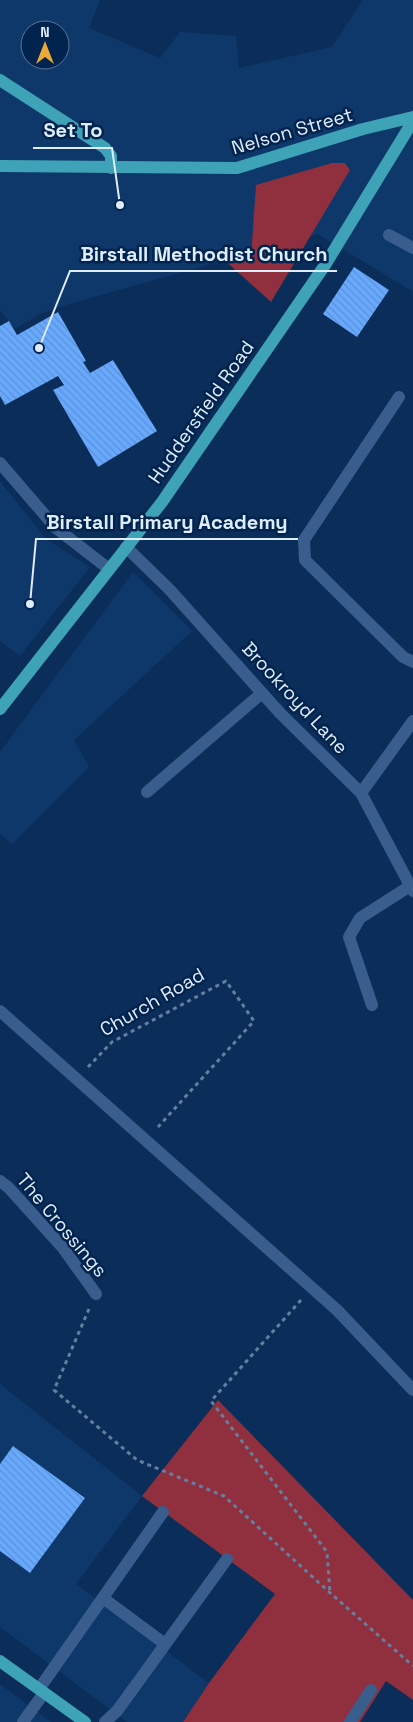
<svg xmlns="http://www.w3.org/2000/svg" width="413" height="1722" font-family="'Space Grotesk',sans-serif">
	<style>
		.built { fill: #0f386a; fill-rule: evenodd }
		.green { fill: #902f3d }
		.building { fill: url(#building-back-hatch) }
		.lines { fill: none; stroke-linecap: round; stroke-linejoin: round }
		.path { stroke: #657f9f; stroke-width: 3; stroke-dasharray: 4 4; stroke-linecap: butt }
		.minor { stroke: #395d8c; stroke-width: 12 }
		.major { stroke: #3ea3b6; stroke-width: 12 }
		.labels { text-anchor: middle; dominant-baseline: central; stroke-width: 5; stroke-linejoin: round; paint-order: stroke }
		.street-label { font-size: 19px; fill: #dfecfc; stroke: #00244e }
		.leader { fill: none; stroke: #dfecfc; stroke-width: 2 }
		.callout-dot { fill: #dfecfc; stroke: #00244e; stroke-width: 2 }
		.callout-label { font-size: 20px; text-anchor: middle; font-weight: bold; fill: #dfecfc; stroke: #00244e; stroke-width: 5; stroke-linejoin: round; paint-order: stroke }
	</style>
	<defs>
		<pattern id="building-back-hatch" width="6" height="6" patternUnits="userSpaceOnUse" patternTransform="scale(1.25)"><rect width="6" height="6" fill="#67a9fe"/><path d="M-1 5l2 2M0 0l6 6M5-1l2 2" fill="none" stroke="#5e90d2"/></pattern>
	</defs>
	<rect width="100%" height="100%" fill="#0a2e59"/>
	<path class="built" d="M0,0H100L89,28L160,58L180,32L236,36L239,68L332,47L363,0H413V292L318,234L69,304L40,314L15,329L0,310ZM30,30H60V60H30Z
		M0,481L46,539L90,567L20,656L0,641Z
		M133,572L192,631L74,740L89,767L12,844L0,834V752Z
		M0,1384L142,1496L76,1584L209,1683L183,1722H127L0,1627Z
		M0,1684L51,1722H0Z"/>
	<path class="green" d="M332,163H345L350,170L271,302L221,257H251L256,185Z
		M218,1400L413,1600V1700L386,1681L360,1722H183L209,1683L275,1594L142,1496Z"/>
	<path class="building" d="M354,267L389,290L357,337L323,314Z
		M58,312L86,361L83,362L90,373L113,360L157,431L98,467L53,390L64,385L58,376L5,405L0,396V326L9,321L17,335Z
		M13,1446L85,1498L30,1573L0,1551V1464Z"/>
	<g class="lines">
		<path class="path" d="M88,1067L112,1042L226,981L254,1021L158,1127
			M301,1300L211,1401L327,1552L330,1593
			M89,1309L54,1390L137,1460L224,1496L328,1591L413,1666"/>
		<path class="minor" d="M389,235L413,248
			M399,397L304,540L305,560L403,657L413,662
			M0,463L56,528L109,569
			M126,547L170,590L280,713L361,793L413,891
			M147,792L262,693
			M361,793L413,721
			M372,1005L349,937L360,918L410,886
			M0,1011L337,1310L413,1390
			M0,1181L9,1188L63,1248L96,1294
			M103,1598L165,1644
			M39,1689L163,1512
			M23,1722L44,1693
			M105,1722L117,1711L227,1559
			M350,1722L371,1690"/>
		<path class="major" d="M0,80L105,148L111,156V168
			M0,166L237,168L363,129L413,117
			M0,709L162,502L325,265L413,121
			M0,1661L85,1722"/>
	</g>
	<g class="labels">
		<g class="street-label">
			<text transform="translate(292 131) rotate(-16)">Nelson Street</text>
			<text transform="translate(201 412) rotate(-55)">Huddersfield Road</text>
			<text transform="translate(295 698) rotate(47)">Brookroyd Lane</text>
			<text transform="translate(152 1002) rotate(-30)">Church Road</text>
			<text transform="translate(62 1225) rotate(50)">The Crossings</text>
		</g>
	</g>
	<path class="leader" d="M120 205L112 148H33M39 348L70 271H337M30 604L36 539H298"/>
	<g class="callout-dot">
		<circle cx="120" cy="205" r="5"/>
		<circle cx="39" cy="348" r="5"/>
		<circle cx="30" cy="604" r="5"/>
	</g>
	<g class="callout-label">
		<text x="73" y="137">Set To</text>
		<text x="204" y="261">Birstall Methodist Church</text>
		<text x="167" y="529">Birstall Primary Academy</text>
	</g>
	<g transform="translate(45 45)"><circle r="24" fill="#00244e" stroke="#597494"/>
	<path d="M0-4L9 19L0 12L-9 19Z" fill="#eca93a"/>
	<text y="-8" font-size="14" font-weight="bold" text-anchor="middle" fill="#dfecfc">N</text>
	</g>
</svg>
